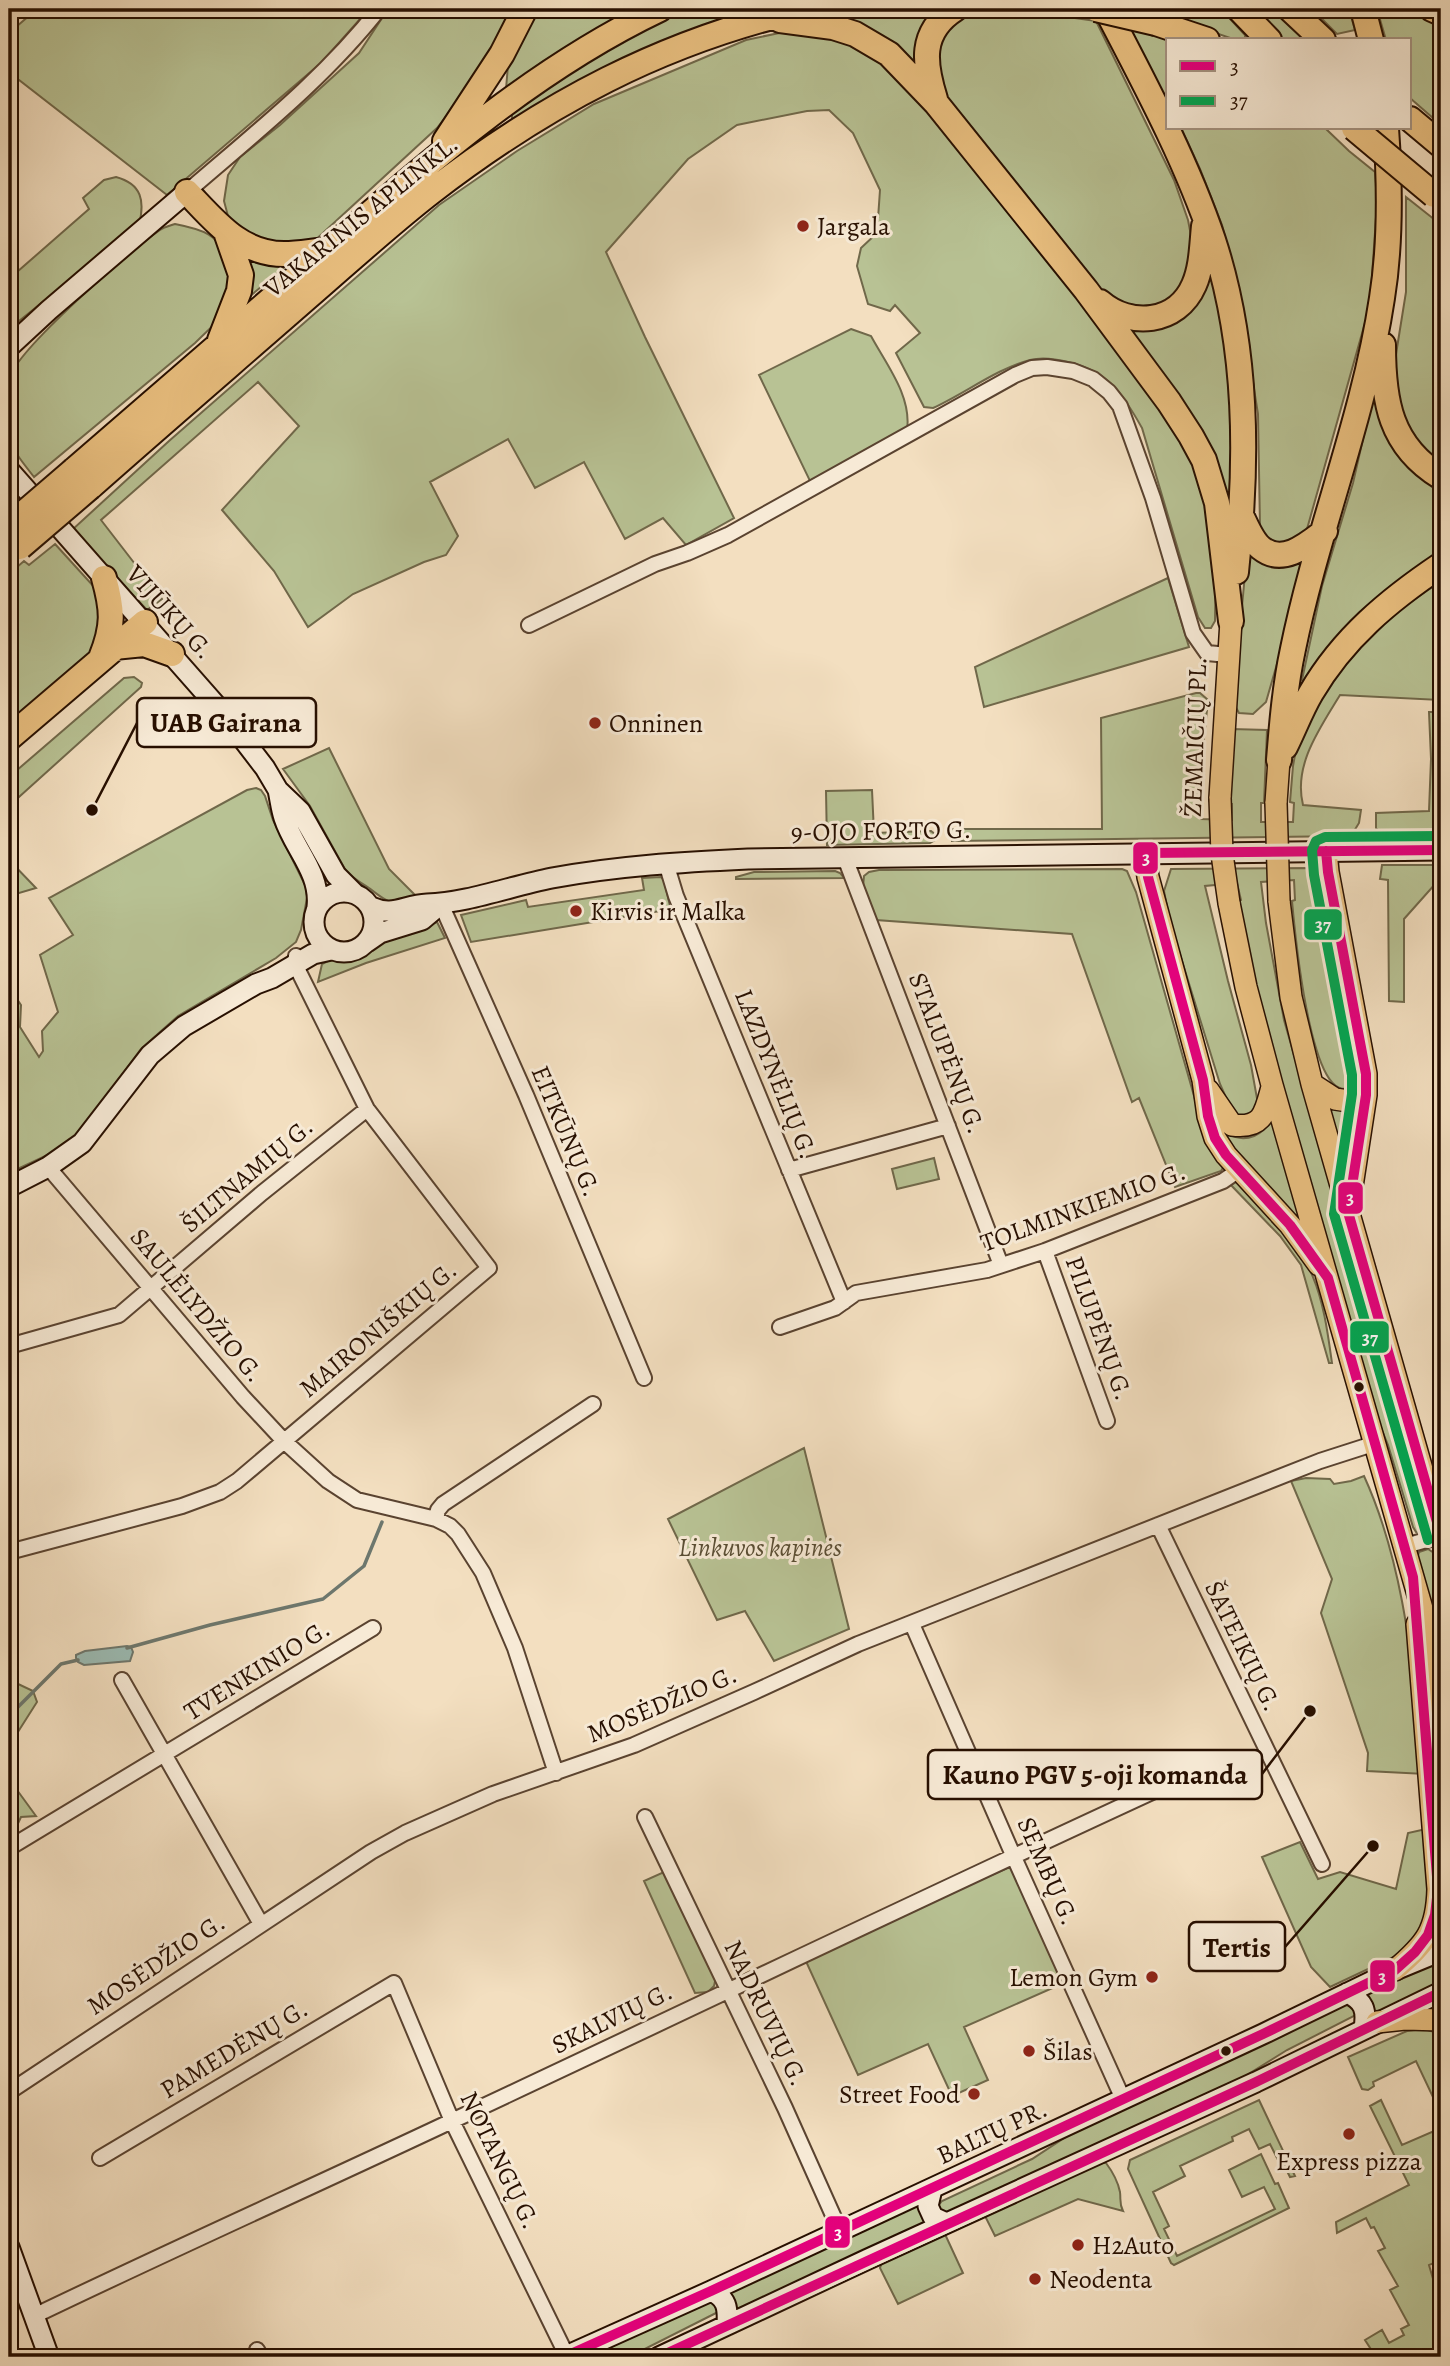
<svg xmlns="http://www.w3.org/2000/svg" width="1450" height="2366" font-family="Alegreya,serif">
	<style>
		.green { fill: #b8c294; stroke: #70684a; stroke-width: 2 }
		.water { fill: #9bbcb5; stroke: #6d776d; stroke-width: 2 }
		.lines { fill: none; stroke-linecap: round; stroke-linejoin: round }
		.stream { stroke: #6d776d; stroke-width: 3.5 }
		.street-casing { stroke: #5a4330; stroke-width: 18 }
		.secondary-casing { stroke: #270f00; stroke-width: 23 }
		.primary-casing { stroke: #270f00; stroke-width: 24 }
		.highway-casing { stroke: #270f00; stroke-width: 28 }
		.street { stroke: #f7ead6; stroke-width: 14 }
		.secondary { stroke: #f7ead6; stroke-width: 19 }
		.primary { stroke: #eac080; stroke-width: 21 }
		.highway { stroke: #eac080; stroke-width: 24 }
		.primary-bridge-casing { stroke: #270f00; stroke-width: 24; stroke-linecap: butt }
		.highway-bridge-casing { stroke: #270f00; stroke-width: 28; stroke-linecap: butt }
		.primary-bridge { stroke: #eac080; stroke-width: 21 }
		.highway-bridge { stroke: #eac080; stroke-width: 24 }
		.bus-1-casing { stroke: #f7ead6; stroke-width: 16 }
		.bus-2-casing { stroke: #f7ead6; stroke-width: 16 }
		.bus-1 { stroke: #e5007d; stroke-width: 10 }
		.bus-2 { stroke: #00a651; stroke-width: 10 }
		.poi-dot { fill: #8f2418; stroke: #f7ead6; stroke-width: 2.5 }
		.bus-dot { fill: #270f00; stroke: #f7ead6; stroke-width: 2.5 }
		.labels { text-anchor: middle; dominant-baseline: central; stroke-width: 6; stroke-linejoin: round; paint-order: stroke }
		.street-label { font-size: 26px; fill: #270f00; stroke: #f7ead6 }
		.poi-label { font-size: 26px; fill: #270f00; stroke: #f7ead6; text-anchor: start }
		.park-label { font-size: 26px; font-style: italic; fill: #5a4e34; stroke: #f7ead6 }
		.leader { fill: none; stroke: #270f00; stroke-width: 2.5 }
		.callout-dot { fill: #270f00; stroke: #f7ead6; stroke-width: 2.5 }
		.callout { fill: #f7ead6; stroke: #270f00; stroke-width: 2.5 }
		.callout-label { font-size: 28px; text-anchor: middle; font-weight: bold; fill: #270f00 }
		.line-badge { stroke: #f7ead6; stroke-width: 2.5 }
		.badge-label { font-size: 19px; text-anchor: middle; font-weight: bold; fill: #fff }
	</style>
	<rect width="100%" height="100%" fill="#f3dfc0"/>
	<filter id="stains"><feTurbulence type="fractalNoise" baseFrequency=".00286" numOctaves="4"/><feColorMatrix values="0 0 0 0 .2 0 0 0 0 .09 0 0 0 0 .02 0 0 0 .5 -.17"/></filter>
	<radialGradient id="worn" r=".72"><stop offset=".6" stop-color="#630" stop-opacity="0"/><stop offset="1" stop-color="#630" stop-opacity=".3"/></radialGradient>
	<path class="green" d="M37,9H369L321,63L167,195L19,80L9,78V33Z
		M388,9H517L466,91L437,128L311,244L290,246L249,236L229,220L224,201L228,175L240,157L280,125L359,53Z
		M539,9H634L542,62L506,89L508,65Z
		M682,9H769L512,124V114L561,75Z
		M880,9H943L921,69L827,17Z
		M968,9L1051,11L1054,15L1096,21L1174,180L1188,220L1194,251L1193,270L1162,310L1106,300L943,95L936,42L955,15Z
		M1145,9H1221L1245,35V39L1236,40Z
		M1249,9H1276L1308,40H1282Z
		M1312,9H1349L1355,30L1337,34Z
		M1377,9H1408L1441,23V125L1410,98V40H1386Z
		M1125,28L1173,40H1168V102Z
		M784,32H818L878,56L911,88L1087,305L1199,463L1216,545L1215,621L1211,628H1205L1198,617L1142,428C1123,394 1108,371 1068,362C1056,359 1042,357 1030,360C998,368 964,394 933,408L924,407L896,353L920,333L895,305L890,311L868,304L857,266L861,248L877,233L880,190L853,133L829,110L807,111L737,125L688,159L606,252L645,337L734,518L686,545L663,518L625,539L584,462L535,488L508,439L430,482L458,536L446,555L424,562L353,594L308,627L274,571L222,510L299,426L258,382L101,520L162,599L147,610L72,530L169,441L439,205L517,151L594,104L746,40Z
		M1181,128H1325L1349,151L1375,172L1377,203L1370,305L1307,529L1300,539L1277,544L1266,539L1260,526L1258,414L1237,281L1222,225L1200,169Z
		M116,177C142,184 145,201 139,225L9,329V279L89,209L83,198L104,180Z
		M1406,197L1435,220L1439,216L1441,218V471L1408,436L1392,379L1406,292Z
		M175,224C206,230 215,234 232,261L224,315L195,343L34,477C8,444 9,445 9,404C9,395 7,385 10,377C18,349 132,249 160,230C164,227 169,226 175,224Z
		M245,258L292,261L249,297Z
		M1210,266L1231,370V523L1161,380L1127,323L1149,324Z
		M851,329L871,336C886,364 912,396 907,430L810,481L759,375Z
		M1373,395L1380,417L1441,484V557L1309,681L1302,680L1322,586L1353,483Z
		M55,544L96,589L102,617L91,653L9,724V574L24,561L29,565Z
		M1247,553C1273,565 1279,570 1307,560L1266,702L1253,714L1239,713L1233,702Z
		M1168,578L1189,647L984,707L975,667Z
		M1441,581L1440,700L1340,695C1320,728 1293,765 1303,805L1361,810L1359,823L1351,836L952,841L951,829H1102L1101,718L1196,693H1200L1208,700L1202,758L1201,819L1232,820V804H1228L1232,729L1267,730L1264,803H1261V822H1293L1294,803L1290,802L1293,766L1297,744L1313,703L1382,622Z
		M134,677L142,683L141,687L9,806V777L124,678Z
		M1429,712H1435V757L1438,759V832L1435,836H1382L1376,828V813L1429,811L1431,759Z
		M329,748L389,869L417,897C389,904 392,906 369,888C361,882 353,879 346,871L310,806L283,769Z
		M256,788L261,790L265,796L273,820L306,887L307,898L301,930L296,942L276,958L178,1016L141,1049L77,1136L54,1152L9,1173V1088L14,1085L9,1079V987L21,1005L20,1027L39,1057L43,1051L42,1031L58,1012L40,955L73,935L49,898L247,790Z
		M872,790L874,833L931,831L936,835L935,840L930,843L827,845L826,791Z
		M9,860L36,888L9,896Z
		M1382,865H1440L1441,883H1436L1404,919V1002L1389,1001L1388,880L1380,879Z
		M1317,868L1358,1080C1312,1134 1294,922 1292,901L1295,900L1294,880L1261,882L1266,923L1284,1020L1429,1528L1426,1534L1422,1535L1416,1532L1413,1527L1388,1445L1379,1423L1260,1010L1238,902L1241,900L1237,883L1205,886L1228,981L1251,1065L1258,1104L1257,1112L1240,1118L1232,1111L1220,1084L1170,922L1164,891L1171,869Z
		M1122,869L1127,871L1136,892L1206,1138L1224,1166L1221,1171L1175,1187L1139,1098L1132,1102L1072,934L876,920L863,887L864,876L869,872L879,870Z
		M835,871L840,873L844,878L736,879V877L754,872Z
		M661,877L664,880L670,906L666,910L471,942L461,915L526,900L528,907L644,890L642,878Z
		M437,922L445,938L366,963L318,982L322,964L330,960H352L363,956L383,940Z
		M1325,1104H1361L1349,1178Z
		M1272,1117L1306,1236L1235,1156L1215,1122C1219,1125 1223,1131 1228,1134C1246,1144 1265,1135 1272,1117Z
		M934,1158L939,1179L897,1189L892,1169Z
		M1239,1181C1263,1210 1299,1243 1313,1277C1324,1303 1328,1335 1332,1363H1329L1301,1265L1280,1236L1229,1183Z
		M804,1448L849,1629L774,1661L745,1611L717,1620L668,1519Z
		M1364,1476C1406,1568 1413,1674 1425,1774L1367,1771L1368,1753L1321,1613L1332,1579L1291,1481L1306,1478L1330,1479L1334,1484L1351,1481Z
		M1428,1549L1437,1555L1441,1568V1645L1417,1559L1419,1552Z
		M1431,1678L1441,1714V1846Z
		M16,1683L33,1691L37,1702L9,1746V1692Z
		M9,1779L36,1816L21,1817L14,1832L9,1836Z
		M1426,1829L1429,1921L1400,1954L1330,1987L1311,1967L1262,1857L1300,1842L1318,1879L1340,1872L1396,1889L1408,1833Z
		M1012,1866L1064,1983L964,2027L988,2080L952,2096L928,2044L858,2075L804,1957Z
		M664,1872L716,1977L714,1986L708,1992L695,1993L644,1881Z
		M1441,1960V1984L1371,2015L1365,1994Z
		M1349,2003L1357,2014L1354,2016L1287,2050L1242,2078L948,2213L942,2212L938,2206L942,2201L1032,2159L1078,2129Z
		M1424,2029L1441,2034V2114L1416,2061L1373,2082L1374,2086L1368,2090L1362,2089L1348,2057L1407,2031Z
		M1259,2100L1295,2176L1290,2177L1281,2159L1278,2160L1270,2144L1259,2149L1249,2129L1232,2137L1233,2141L1180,2166L1185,2176L1153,2192L1169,2226L1164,2229L1177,2256L1275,2209L1264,2187L1242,2197L1229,2170L1261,2154L1275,2184L1278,2183L1289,2208L1174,2265L1171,2263L1128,2169L1130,2160Z
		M1381,2100L1402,2145L1441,2128V2260L1429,2265L1441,2306V2357H1370L1374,2354L1365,2340L1382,2330L1389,2343L1404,2335L1401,2329L1409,2325L1390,2290L1398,2286L1378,2251L1385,2248L1374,2227L1371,2228L1366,2218L1337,2233L1336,2222L1409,2185L1370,2106Z
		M1098,2162L1106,2163C1112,2171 1118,2182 1120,2192C1121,2200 1119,2203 1123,2211L1078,2199L995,2236L984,2214Z
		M923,2201L929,2221L733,2313L728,2292Z
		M944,2232L963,2273L898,2304L880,2268L883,2259Z
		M710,2301H714L720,2311L629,2357H589Z"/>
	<path class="water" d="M127,1646L131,1647L133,1652L130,1661L84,1665L78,1662L76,1658V1655L85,1651Z"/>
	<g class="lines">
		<path class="stream" d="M127,1648L210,1625L323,1599L364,1566L382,1522
			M9,1716L61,1664L78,1660"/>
		<defs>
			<path id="street" d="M187,192C254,134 324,79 379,9
				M529,625L655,564L687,553L728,535L1015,375L1032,368L1047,367L1073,371L1093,379L1109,392L1120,406L1153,498L1193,633L1207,653L1228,655
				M845,858L1001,1265
				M666,863L676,896L844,1302
				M441,904L526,1095L644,1378
				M48,1167L243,1397L284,1441L328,1481L357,1500L436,1519L450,1526L458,1534L483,1573L515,1648L556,1773
				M789,1170L948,1126
				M1045,1251L1107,1421
				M780,1327L835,1308L856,1293L987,1270L1045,1251L1223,1181L1239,1170
				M9,1346L119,1315L262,1193L367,1109
				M436,1519L438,1510L443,1504L593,1404
				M1158,1525L1322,1864
				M1405,1546L1441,1536
				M9,1552L182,1506L220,1492L237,1481L489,1268L367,1109L295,964L296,956
				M912,1624L1013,1855L1123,2099
				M122,1680L261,1924
				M645,1817L785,2108L840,2231
				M9,1848L373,1628
				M9,2092L371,1852L405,1833L493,1794L634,1745L754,1692L858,1644L1320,1461L1376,1443
				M100,2158L394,1983L452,2121L567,2356
				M34,2316C173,2249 314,2186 454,2120C706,2002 957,1881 1211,1765
				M257,2350L261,2357"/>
			<path id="secondary" d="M9,347L49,310L187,192
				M9,470L222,712L265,768L278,790L300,811L336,875L354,893
				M278,790C280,799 281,809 284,818C294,849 321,873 317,907
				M314 922a30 30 0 1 1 60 0a30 30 0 1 1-60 0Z
				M371,907C393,917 404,905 427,904C467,903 511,886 552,878C617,866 682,862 748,859L1441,850
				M367,942L380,933L422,920L441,904
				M9,1187L48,1167L82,1143L150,1055L184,1026L256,984L272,978L313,954L331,950
				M1347,1993C1364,2001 1367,2010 1364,2028
				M932,2189L928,2206L933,2217L946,2223
				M9,2247L49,2357
				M711,2291C727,2298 728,2308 727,2325
				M564,2357L711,2291L1263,2034L1395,1970L1441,1951
				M659,2357L868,2259L1256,2082L1441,1992"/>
			<path id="primary" d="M1220,798L1231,621
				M1276,803L1279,760
				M1326,851L1328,872L1366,1074V1095L1349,1206
				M1145,853L1148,877L1203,1080L1208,1116L1215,1138L1226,1155L1290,1225L1319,1265
				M1279,901L1291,997L1312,1084L1441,1536
				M1229,903L1246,987L1272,1085L1441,1675
				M1312,1084L1335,1099L1348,1101L1361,1090L1365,1076
				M1208,1090L1232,1125C1263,1129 1265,1113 1272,1087
				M1395,1970C1426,1944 1437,1930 1438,1889L1417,1624
				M1377,2022L1405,2019L1441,2020"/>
			<path id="highway" d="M1106,9C1145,84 1186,160 1213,240C1248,347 1248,461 1236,572
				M1239,9L1269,40
				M1290,9L1323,40
				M1363,9L1371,40
				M1432,9L1441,13
				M780,20L833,27L855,34L889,54L936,103L1086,290L1169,402L1191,436L1204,460L1217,503L1231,621
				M1156,23L1207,40
				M935,99C924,64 919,32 955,9
				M1410,119L1441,145
				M445,141L502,54L525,9
				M187,192C215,221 240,254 284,254C299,254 313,251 328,250
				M1100,302C1130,328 1177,324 1194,285C1202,267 1202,245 1204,226
				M220,340L239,291L241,275L227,235
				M1383,345C1383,401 1390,446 1441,477
				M74,470C161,395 248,319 335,244C436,156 538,67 660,9
				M90,487C160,425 231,364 302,302C345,265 386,227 431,192C545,104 663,41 804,9
				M1241,515C1246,525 1252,541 1261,548C1283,566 1308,544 1325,531
				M114,647L144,644L172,654
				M101,658C114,626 113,610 104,578
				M9,738L145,622
				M1285,747C1294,729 1301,710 1311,693C1343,638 1389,600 1441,565
				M1279,760C1282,723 1285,686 1293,649C1317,531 1364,418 1382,298C1391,242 1390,184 1386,128"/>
		</defs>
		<use href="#street" class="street-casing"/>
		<use href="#secondary" class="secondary-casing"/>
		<use href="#primary" class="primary-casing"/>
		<use href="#highway" class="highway-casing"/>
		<use href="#street" class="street"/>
		<use href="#secondary" class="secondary"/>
		<use href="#primary" class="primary"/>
		<use href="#highway" class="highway"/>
		<defs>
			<path id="primary-bridge" d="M1220,798L1222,854L1229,903
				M1276,803L1279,901"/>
			<path id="highway-bridge" d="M1096,9L1156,23
				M1354,128L1434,195
				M9,526L74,470
				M20,547L90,487"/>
		</defs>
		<use href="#primary-bridge" class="primary-bridge-casing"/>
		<use href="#highway-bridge" class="highway-bridge-casing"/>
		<use href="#primary-bridge" class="primary-bridge"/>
		<use href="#highway-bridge" class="highway-bridge"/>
		<defs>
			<path id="bus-1" d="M1326,851L1328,872L1366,1074V1095L1348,1212L1441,1536
				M564,2357L711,2291L1263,2034L1395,1970L1415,1952L1428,1935L1435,1915L1438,1889L1413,1577L1328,1278L1290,1225L1226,1155L1215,1138L1208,1116L1203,1080L1148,877L1145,853L1441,850
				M659,2357L1256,2082L1441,1992"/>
			<path id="bus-2" d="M1428,1540L1334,1214L1352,1094V1075L1314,875L1312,850L1316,841L1325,837L1441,836"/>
		</defs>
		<use href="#bus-1" class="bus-1-casing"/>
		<use href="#bus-2" class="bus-2-casing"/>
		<use href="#bus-1" class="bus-1"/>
		<use href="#bus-2" class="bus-2"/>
	</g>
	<g class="poi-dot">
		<circle cx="803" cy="226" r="7"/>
		<circle cx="595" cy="723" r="7"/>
		<circle cx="576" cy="911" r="7"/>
		<circle cx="1152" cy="1977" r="7"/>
		<circle cx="1029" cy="2051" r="7"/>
		<circle cx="974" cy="2094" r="7"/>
		<circle cx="1349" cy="2134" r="7"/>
		<circle cx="1078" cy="2245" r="7"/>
		<circle cx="1035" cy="2279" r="7"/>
	</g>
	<g class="bus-dot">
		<circle cx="1359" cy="1387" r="6"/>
		<circle cx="1226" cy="2051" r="6"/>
	</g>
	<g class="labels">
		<g class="street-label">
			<text transform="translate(361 216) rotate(-39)">VAKARINIS APLINKL.</text>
			<text transform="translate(170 612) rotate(48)">VIJŪKŲ G.</text>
			<text transform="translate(1195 737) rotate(-88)">ŽEMAIČIŲ PL.</text>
			<text transform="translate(881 831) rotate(-1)">9-OJO FORTO G.</text>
			<text transform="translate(947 1053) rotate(69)">STALUPĖNŲ G.</text>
			<text transform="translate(776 1074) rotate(68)">LAZDYNĖLIŲ G.</text>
			<text transform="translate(566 1131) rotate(67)">EITKŪNŲ G.</text>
			<text transform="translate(247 1175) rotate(-40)">ŠILTNAMIŲ G.</text>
			<text transform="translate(1083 1207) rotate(-20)">TOLMINKIEMIO G.</text>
			<text transform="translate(197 1305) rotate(50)">SAULĖLYDŽIO G.</text>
			<text transform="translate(1099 1328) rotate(70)">PILUPĖNŲ G.</text>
			<text transform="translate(378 1329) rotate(-40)">MAIRONIŠKIŲ G.</text>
			<text transform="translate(1243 1646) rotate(64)">ŠATEIKIŲ G.</text>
			<text transform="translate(257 1670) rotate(-32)">TVENKINIO G.</text>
			<text transform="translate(662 1704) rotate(-23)">MOSĖDŽIO G.</text>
			<text transform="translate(1048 1871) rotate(66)">SEMBŲ G.</text>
			<text transform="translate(156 1964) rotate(-34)">MOSĖDŽIO G.</text>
			<text transform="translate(766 2013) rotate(64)">NADRUVIŲ G.</text>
			<text transform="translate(612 2018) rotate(-26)">SKALVIŲ G.</text>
			<text transform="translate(234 2049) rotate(-31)">PAMEDĖNŲ G.</text>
			<text transform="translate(992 2132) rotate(-25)">BALTŲ PR.</text>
			<text transform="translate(500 2160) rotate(64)">NOTANGŲ G.</text>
		</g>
		<g class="poi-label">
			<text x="817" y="226">Jargala</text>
			<text x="609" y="723">Onninen</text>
			<text x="590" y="911">Kirvis ir Malka</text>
			<text x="1138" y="1977" text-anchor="end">Lemon Gym</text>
			<text x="1043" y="2051">Šilas</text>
			<text x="960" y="2094" text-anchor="end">Street Food</text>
			<text x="1349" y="2161" text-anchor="middle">Express pizza</text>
			<text x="1092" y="2245">H2Auto</text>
			<text x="1049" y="2279">Neodenta</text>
		</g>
		<g class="park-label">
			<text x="760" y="1547">Linkuvos kapinės</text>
		</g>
	</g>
	<path class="leader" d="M92 810L137 723M1310 1711L1262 1774M1373 1846L1285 1947"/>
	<g class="callout-dot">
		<circle cx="92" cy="810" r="7"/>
		<circle cx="1310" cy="1711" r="7"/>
		<circle cx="1373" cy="1846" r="7"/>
	</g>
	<g class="callout">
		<rect x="137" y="698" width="179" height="49" rx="7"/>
		<rect x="928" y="1750" width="334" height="49" rx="7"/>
		<rect x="1189" y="1922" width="96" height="49" rx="7"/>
	</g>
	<g class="callout-label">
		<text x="226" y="732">UAB Gairana</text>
		<text x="1095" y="1784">Kauno PGV 5-oji komanda</text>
		<text x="1237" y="1957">Tertis</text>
	</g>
	<g class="line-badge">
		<rect x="1132" y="841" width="27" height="34" rx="7" fill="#e5007d"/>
		<rect x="1303" y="908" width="40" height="33" rx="7" fill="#00a651"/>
		<rect x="1337" y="1181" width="27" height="34" rx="7" fill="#e5007d"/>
		<rect x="1349" y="1320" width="41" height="34" rx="7" fill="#00a651"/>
		<rect x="1369" y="1959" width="27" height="34" rx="7" fill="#e5007d"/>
		<rect x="824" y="2215" width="27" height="34" rx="7" fill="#e5007d"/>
	</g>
	<g class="badge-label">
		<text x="1146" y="864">3</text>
		<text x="1323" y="931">37</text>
		<text x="1350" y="1204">3</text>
		<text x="1370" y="1344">37</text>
		<text x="1382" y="1983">3</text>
		<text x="838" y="2239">3</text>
	</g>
	<rect width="1450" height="2366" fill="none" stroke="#f3dfc0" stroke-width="35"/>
	<rect x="10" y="10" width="1429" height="2345" fill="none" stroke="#270f00" stroke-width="3.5"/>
	<rect x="18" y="18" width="1415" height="2331" fill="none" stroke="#270f00" stroke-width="2"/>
	<rect x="1166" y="38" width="245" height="91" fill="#f7ead6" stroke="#a49280" stroke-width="2"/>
	<rect x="1180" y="61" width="35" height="10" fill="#e5007d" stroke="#a49280" stroke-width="2"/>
	<text x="1230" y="74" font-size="21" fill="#270f00">3</text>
	<rect x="1180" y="96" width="35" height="10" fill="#00a651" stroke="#a49280" stroke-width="2"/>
	<text x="1230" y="108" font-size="21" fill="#270f00">37</text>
	<rect width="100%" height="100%" filter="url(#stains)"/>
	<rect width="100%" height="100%" fill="url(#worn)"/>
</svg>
